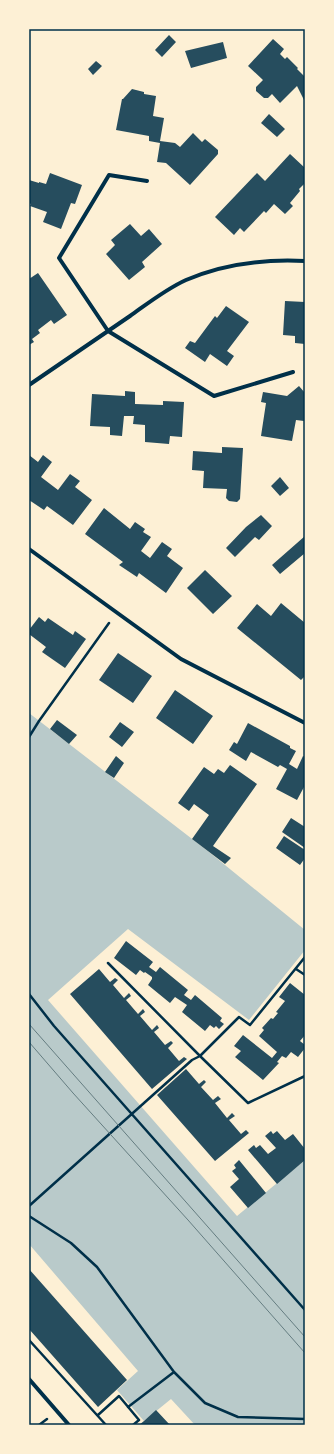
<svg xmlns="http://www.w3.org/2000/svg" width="334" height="1454" font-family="Montserrat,sans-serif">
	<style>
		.green { fill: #b9caca }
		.building { fill: #264d5e }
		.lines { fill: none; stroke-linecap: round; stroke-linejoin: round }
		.path { stroke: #003049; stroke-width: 2.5 }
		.minor { stroke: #003049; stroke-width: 4 }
		.tram { stroke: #657d81; stroke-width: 1 }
		.neatline { fill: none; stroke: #003049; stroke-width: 1.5 }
	</style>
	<rect width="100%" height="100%" fill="#fdf0d5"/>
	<path class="green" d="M29,713L209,852L305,930V950L249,1020L128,929L48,1000L237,1216L305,1160V1425H195L171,1399L144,1421L117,1390L138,1371L29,1244Z"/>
	<path class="building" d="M169,35L176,42L162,57L155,50Z
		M273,39L284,49L280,54L285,59L287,57L298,68L297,69L305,77V102L297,86L280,103L272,94L268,98H264L256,91V87L263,80L248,66Z
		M223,42L227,58L191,68L185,51Z
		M96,61L102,66L93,75L88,69Z
		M132,89L144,92V94L156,96L153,116L164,118L160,141L175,143L180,147L193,133L202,142L205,139L218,150V154L190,185L166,163L157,162L160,143L149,141V136L116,130L122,99H123Z
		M269,114L285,129L277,137L261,123Z
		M290,154L305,168V183L299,189L300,191L290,203L293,206L285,214L274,204L266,213L264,211L244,232L240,228L234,235L215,217L257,173L265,181Z
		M50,173L82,185L75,204L71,203L61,229L43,222L47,212L30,206L31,204L29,203V180L39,183V182L46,184Z
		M130,224L141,236L149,229L162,244L142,262L145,267L129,280L106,254L115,245L111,240Z
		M38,273L67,315L54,324L51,320L38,330L40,333L32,339L34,342L29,345V279Z
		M285,301L305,302V344L295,343V336L283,335Z
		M226,306L249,322L227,351L234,356L227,366L210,354L205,362L185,348L190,341L195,343L215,316L217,318Z
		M299,386L305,393V412L304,421L296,420L292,441L261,436L266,403L261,402L263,392L287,396Z
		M125,391L135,392V404L163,405V401L184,402L182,437L170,436L169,444L145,442V425L133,424L134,416H124L122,436L110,435V427L90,426L92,394L125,396Z
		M222,447L243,448L240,499L237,502L229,501L226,498L227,489L203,488L204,471L192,470L193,451L222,453Z
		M29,455L38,462L43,455L52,462L41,477L58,490L70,474L80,481L75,487L92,500L73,525L47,506L44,510L29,500Z
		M280,477L289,488L280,496L271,486Z
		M104,508L130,529L135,522L145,529L143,532L151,537L141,551L150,558L162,542L172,549L167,556L183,568L166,593L139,573L137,577L119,565L123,562L85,534Z
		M261,515L272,526L259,540L255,537L235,557L226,548L246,527Z
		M305,536V553L280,574L272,565Z
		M205,570L232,596L213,614L187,588Z
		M281,603L305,623V676L301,680L237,628L257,604L271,616Z
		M39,617L45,622L48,618L73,635L75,631L86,639L65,668L42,652L46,647L29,634V630Z
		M118,653L152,676L133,703L99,680Z
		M175,690L213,716L193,744L156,718Z
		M57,720L77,735L69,744L50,729Z
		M120,722L134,732L122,747L109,737Z
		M248,723L290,746V748L296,751L289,764L297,769L303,756L305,757V787H304L297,800L276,789L287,769L280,765L278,767L251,752L246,761L229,750L234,742L237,744Z
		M116,756L124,763L114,778L105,772Z
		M230,765L257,784L213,846L231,858L225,864L192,839L209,815L194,804L189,811L178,803L204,767L214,774L218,769L224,773Z
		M291,818L305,827V848L282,832Z
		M284,836L305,850V858L300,865L276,848Z
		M126,941L153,962L149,967L156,972L160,967L188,990L184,995L191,1000L195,995L222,1018L220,1021L224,1024L219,1029L216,1026L214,1028L210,1025L205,1031L182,1012L187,1005L175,997L170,1003L148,985L152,979V977L145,972L144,973L140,970L136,975L114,958Z
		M99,969L110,982L115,978L118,980L113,985L124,998L129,993L131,996L126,1000L138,1014L143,1009L145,1012L140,1016L152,1030L157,1025L159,1028L154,1032L165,1045L171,1041L173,1043L168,1048L179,1061L184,1057L187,1059L152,1089L70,994Z
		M290,983L305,995V1035L300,1041L305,1045V1048L298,1057L291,1052L286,1058L282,1056L277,1062L279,1063L263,1080L235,1057L241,1051L234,1046L243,1035L272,1058L277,1052L259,1036L264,1030L262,1028L271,1018L273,1019L278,1013L276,1012L285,1001L279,997Z
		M186,1069L199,1084L204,1080L206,1082L201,1087L213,1100L218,1096L221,1099L215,1103L227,1118L232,1113L235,1116L229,1120L241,1134L246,1130L249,1133L215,1161L157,1095Z
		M271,1131L273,1134L277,1131L285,1140L293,1134L305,1149V1160L277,1184L248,1150L254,1145L256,1148L260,1145L268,1154L276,1148L265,1136Z
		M239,1160L266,1193L248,1208L230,1187L239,1179L232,1171L236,1168L234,1165Z
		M29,1269L127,1380L98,1407L29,1329Z
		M156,1410L170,1425H139L144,1421Z"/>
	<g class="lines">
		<path class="path" d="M29,737L39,721L109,623
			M108,963L200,1056L248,1103L305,1076
			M296,969L305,975
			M29,994L54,1026L305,1310
			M29,1206L192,1060L200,1056L239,1017L250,1025L305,957
			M29,1216L71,1243L97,1267L174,1372L205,1403L238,1417L305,1419
			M29,1340L106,1425
			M128,1407L174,1372
			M98,1415L119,1396L139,1420L133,1425
			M39,1425L47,1419"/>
		<path class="minor" d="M147,181L109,175L59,258L108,331L214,396L293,372
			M29,385C63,362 96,339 130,316C147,304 166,289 186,280C223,264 265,259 305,261
			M29,549L181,659L305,723
			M29,1379L69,1425"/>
		<path class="tram" d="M29,1024L305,1337
			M29,1042L73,1093L188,1220L305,1353"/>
	</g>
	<rect width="334" height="1454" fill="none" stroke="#fdf0d5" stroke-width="60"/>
	<rect x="30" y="30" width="274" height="1394" class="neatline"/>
</svg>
